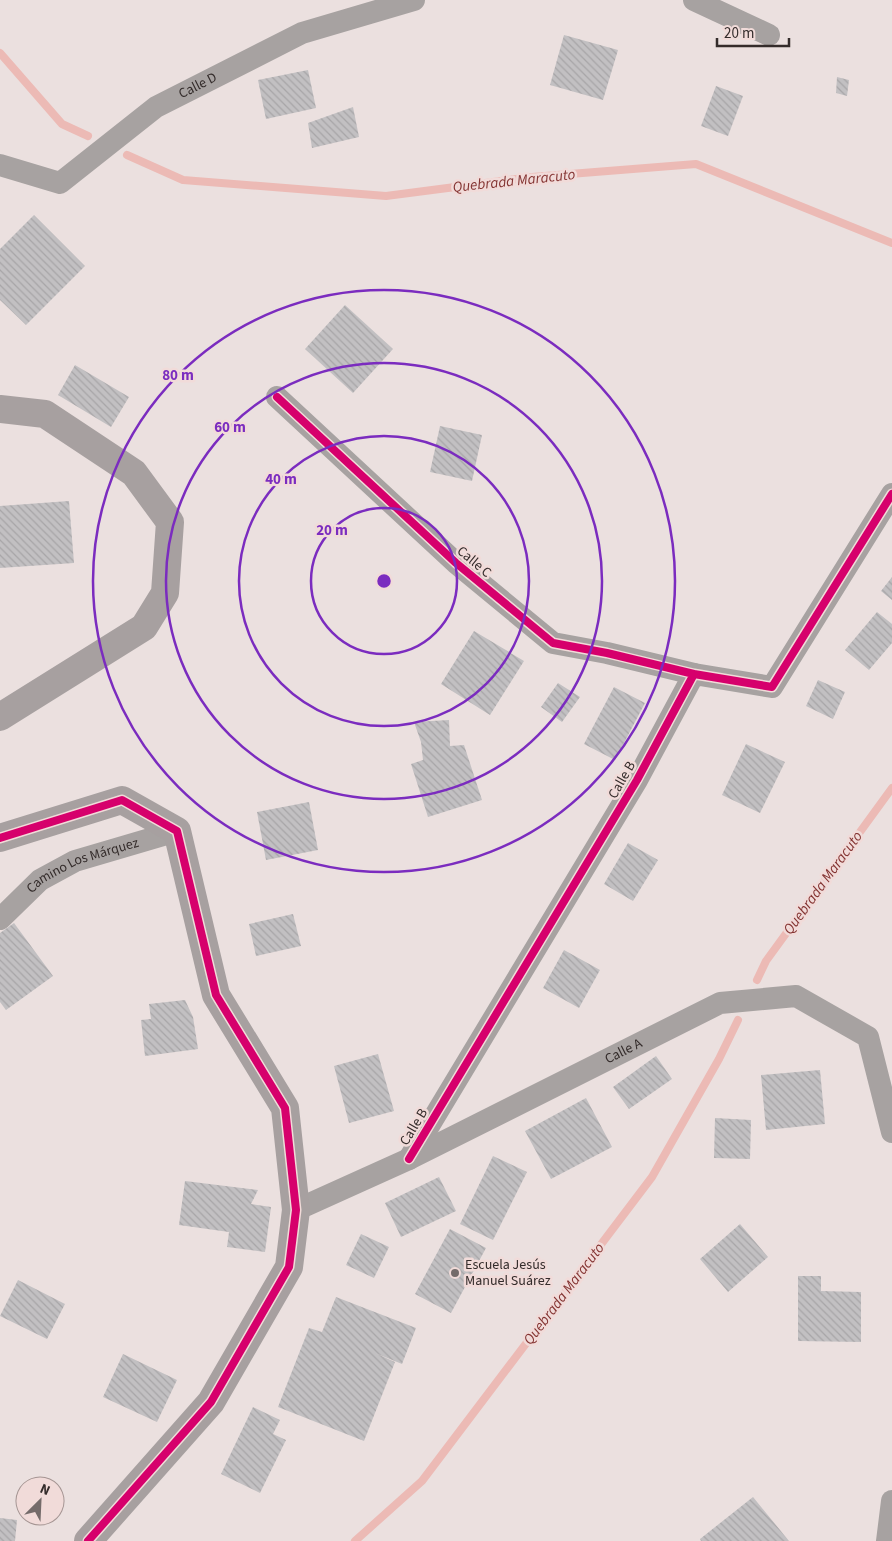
<svg xmlns="http://www.w3.org/2000/svg" width="892" height="1541" font-family="'Source Sans 3',sans-serif">
	<style>
		.lines { fill: none; stroke-linecap: round; stroke-linejoin: round }
		.stream { stroke: #ecbab5; stroke-width: 8 }
		.building { fill: url(#building-back-hatch) }
		.street { stroke: #a7a2a1; stroke-width: 22 }
		.secondary { stroke: #a7a0a0; stroke-width: 28 }
		.cycleway-casing { stroke: #f1dbd9; stroke-width: 11 }
		.cycleway { stroke: #d6006c; stroke-width: 8 }
		.ring { fill: none; stroke: #7b2cbf; stroke-width: 2.5 }
		.poi-dot { fill: #746b6a; stroke: #f1dbd9; stroke-width: 2 }
		.labels { text-anchor: middle; dominant-baseline: central; stroke-width: 5; stroke-linejoin: round; paint-order: stroke }
		.street-label { font-size: 14px; fill: #342c2b; stroke: #f1dbd9 }
		.poi-label { font-size: 14px; fill: #342c2b; stroke: #f1dbd9; text-anchor: start }
		.water-label { font-size: 15px; font-style: italic; fill: #843432; stroke: #f1dbd9 }
		.centre { fill: #7b2cbf; stroke: #f1dbd9; stroke-width: 2.5 }
		.ring-label { font-size: 15px; text-anchor: middle; font-weight: bold; fill: #7b2cbf; stroke: #f1dbd9; stroke-width: 5; stroke-linejoin: round; paint-order: stroke }
	</style>
	<defs>
		<pattern id="building-back-hatch" width="6" height="6" patternUnits="userSpaceOnUse" patternTransform="scale(1.25)"><rect width="6" height="6" fill="#c2c0c2"/><path d="M-1 5l2 2M0 0l6 6M5-1l2 2" fill="none" stroke="#a7a5a7"/></pattern>
	</defs>
	<rect width="100%" height="100%" fill="#ebe0df"/>
	<g class="lines">
		<path class="stream" d="M0,53L62,124L88,136
			M127,155L183,180L386,196L532,177L696,164L892,243
			M757,980L766,961L892,788
			M355,1541L422,1481L652,1177L719,1059L738,1020"/>
	</g>
	<path class="building" d="M564,35L618,50L603,100L550,85Z
		M308,70L316,108L266,119L258,80Z
		M837,77L849,80L847,96L836,93Z
		M716,86L743,96L728,136L701,126Z
		M353,107L359,137L312,148L308,123Z
		M34,215L85,266L26,325L0,300V249Z
		M345,305L393,349L353,393L305,349Z
		M75,365L129,397L111,427L58,395Z
		M440,426L482,435L472,481L430,472Z
		M69,501L74,563L0,568V506Z
		M892,577V600L881,591Z
		M877,612L892,624V643L869,670L845,650Z
		M474,631L524,661L490,715L441,684Z
		M818,680L845,692L833,719L806,706Z
		M558,683L580,697L562,722L541,707Z
		M614,687L645,703L615,760L584,744Z
		M449,720L450,746L464,745L482,800L428,817L411,764L423,760L421,742L414,722Z
		M746,744L785,762L760,813L722,795Z
		M309,802L318,850L266,860L257,812Z
		M628,843L658,860L633,901L604,884Z
		M293,914L301,946L256,956L249,924Z
		M14,923L53,976L6,1010L0,1002V933Z
		M564,950L600,970L579,1008L543,988Z
		M185,1000L193,1017L198,1049L145,1056L141,1020L151,1019L149,1004Z
		M378,1054L394,1111L349,1123L334,1066Z
		M656,1056L672,1079L629,1109L613,1087Z
		M820,1070L825,1124L766,1130L761,1075Z
		M586,1098L612,1147L551,1179L525,1131Z
		M715,1118L751,1120L750,1159L714,1158Z
		M493,1156L527,1172L493,1240L460,1224Z
		M439,1177L456,1211L401,1237L385,1203Z
		M185,1181L258,1190L251,1204L271,1207L265,1252L227,1247L229,1232L179,1225Z
		M740,1224L768,1257L728,1292L700,1259Z
		M450,1229L486,1248L451,1313L415,1294Z
		M361,1234L389,1247L374,1278L346,1265Z
		M798,1276H821V1291L861,1292V1342L798,1341Z
		M18,1280L65,1304L47,1339L0,1316Z
		M336,1297L416,1328L402,1364L375,1353L395,1362L364,1441L278,1407L309,1328L322,1332Z
		M123,1354L177,1380L157,1422L103,1397Z
		M253,1407L280,1420L273,1434L286,1440L260,1493L221,1474Z
		M753,1497L789,1541H701L700,1539Z
		M0,1518L17,1520L15,1541H0Z"/>
	<g class="lines">
		<g class="street">
			<path d="M694,0L769,35"/>
			<path id="s1" d="M0,165L60,183L156,107L302,33L414,0"/>
			<path d="M277,397L456,563L553,643L607,653L694,674"/>
			<path id="s2" d="M0,919L40,880L75,861L177,831"/>
			<path d="M409,1159L637,780L694,674L772,687L892,494"/>
			<path id="s3" d="M296,1210L409,1159L720,1003L796,996L868,1037L892,1132"/>
			<path d="M887,1541L892,1501"/>
		</g>
		<path class="secondary" d="M0,409L45,414L134,473L170,522L165,593L144,627L0,717
			M0,838L122,800L177,831L216,995L285,1108L296,1210L289,1267L211,1402L88,1541"/>
		<defs>
			<path id="cycleway" d="M277,397L456,563L553,643L607,653L694,674
				M0,838L122,800L177,831L216,995L285,1108L296,1210L289,1267L211,1402L88,1541
				M409,1159L637,780L694,674L772,687L892,494"/>
		</defs>
		<use href="#cycleway" class="cycleway-casing"/>
		<use href="#cycleway" class="cycleway"/>
	</g>
	<g class="ring">
		<circle cx="384" cy="581" r="73"/>
		<circle cx="384" cy="581" r="145"/>
		<circle cx="384" cy="581" r="218"/>
		<circle cx="384" cy="581" r="291"/>
	</g>
	<circle class="poi-dot" cx="455" cy="1273" r="5"/>
	<g class="labels">
		<g class="street-label">
			<text stroke="none"><textPath href="#s1" startOffset="232">Calle D</textPath></text>
			<text transform="translate(474 562) rotate(40)">Calle C</text>
			<text transform="translate(622 780) rotate(-60)">Calle B</text>
			<text stroke="none"><textPath href="#s2" startOffset="101">Camino Los Márquez</textPath></text>
			<text stroke="none"><textPath href="#s3" startOffset="364">Calle A</textPath></text>
			<text transform="translate(414 1127) rotate(-59)">Calle B</text>
		</g>
		<g class="poi-label">
			<text x="465" y="1265">Escuela Jesús<tspan x="465" dy="16">Manuel Suárez</tspan></text>
		</g>
		<g class="water-label">
			<text transform="translate(514 181) rotate(-6)">Quebrada Maracuto</text>
			<text transform="translate(823 883) rotate(-54)">Quebrada Maracuto</text>
			<text transform="translate(564 1294) rotate(-53)">Quebrada Maracuto</text>
		</g>
	</g>
	<circle cx="384" cy="581" r="8" class="centre"/>
	<g class="ring-label">
		<text x="178" y="380">80 m</text>
		<text x="230" y="432">60 m</text>
		<text x="281" y="484">40 m</text>
		<text x="332" y="535">20 m</text>
	</g>
	<g transform="translate(40 1501) rotate(24)"><circle r="24" fill="#f1dbd9" stroke="#a59593"/>
	<path d="M0-4L9 19L0 12L-9 19Z" fill="#746b6a"/>
	<text y="-8" font-size="14" font-weight="bold" text-anchor="middle" fill="#342c2b">N</text>
	</g>
	<path d="M717 38v8h72v-8" fill="none" stroke="#342c2b" stroke-width="2.5"/>
	<text x="724" y="38" font-size="15" fill="#342c2b" stroke="#f1dbd9" stroke-width="4" paint-order="stroke">20 m</text>
</svg>
